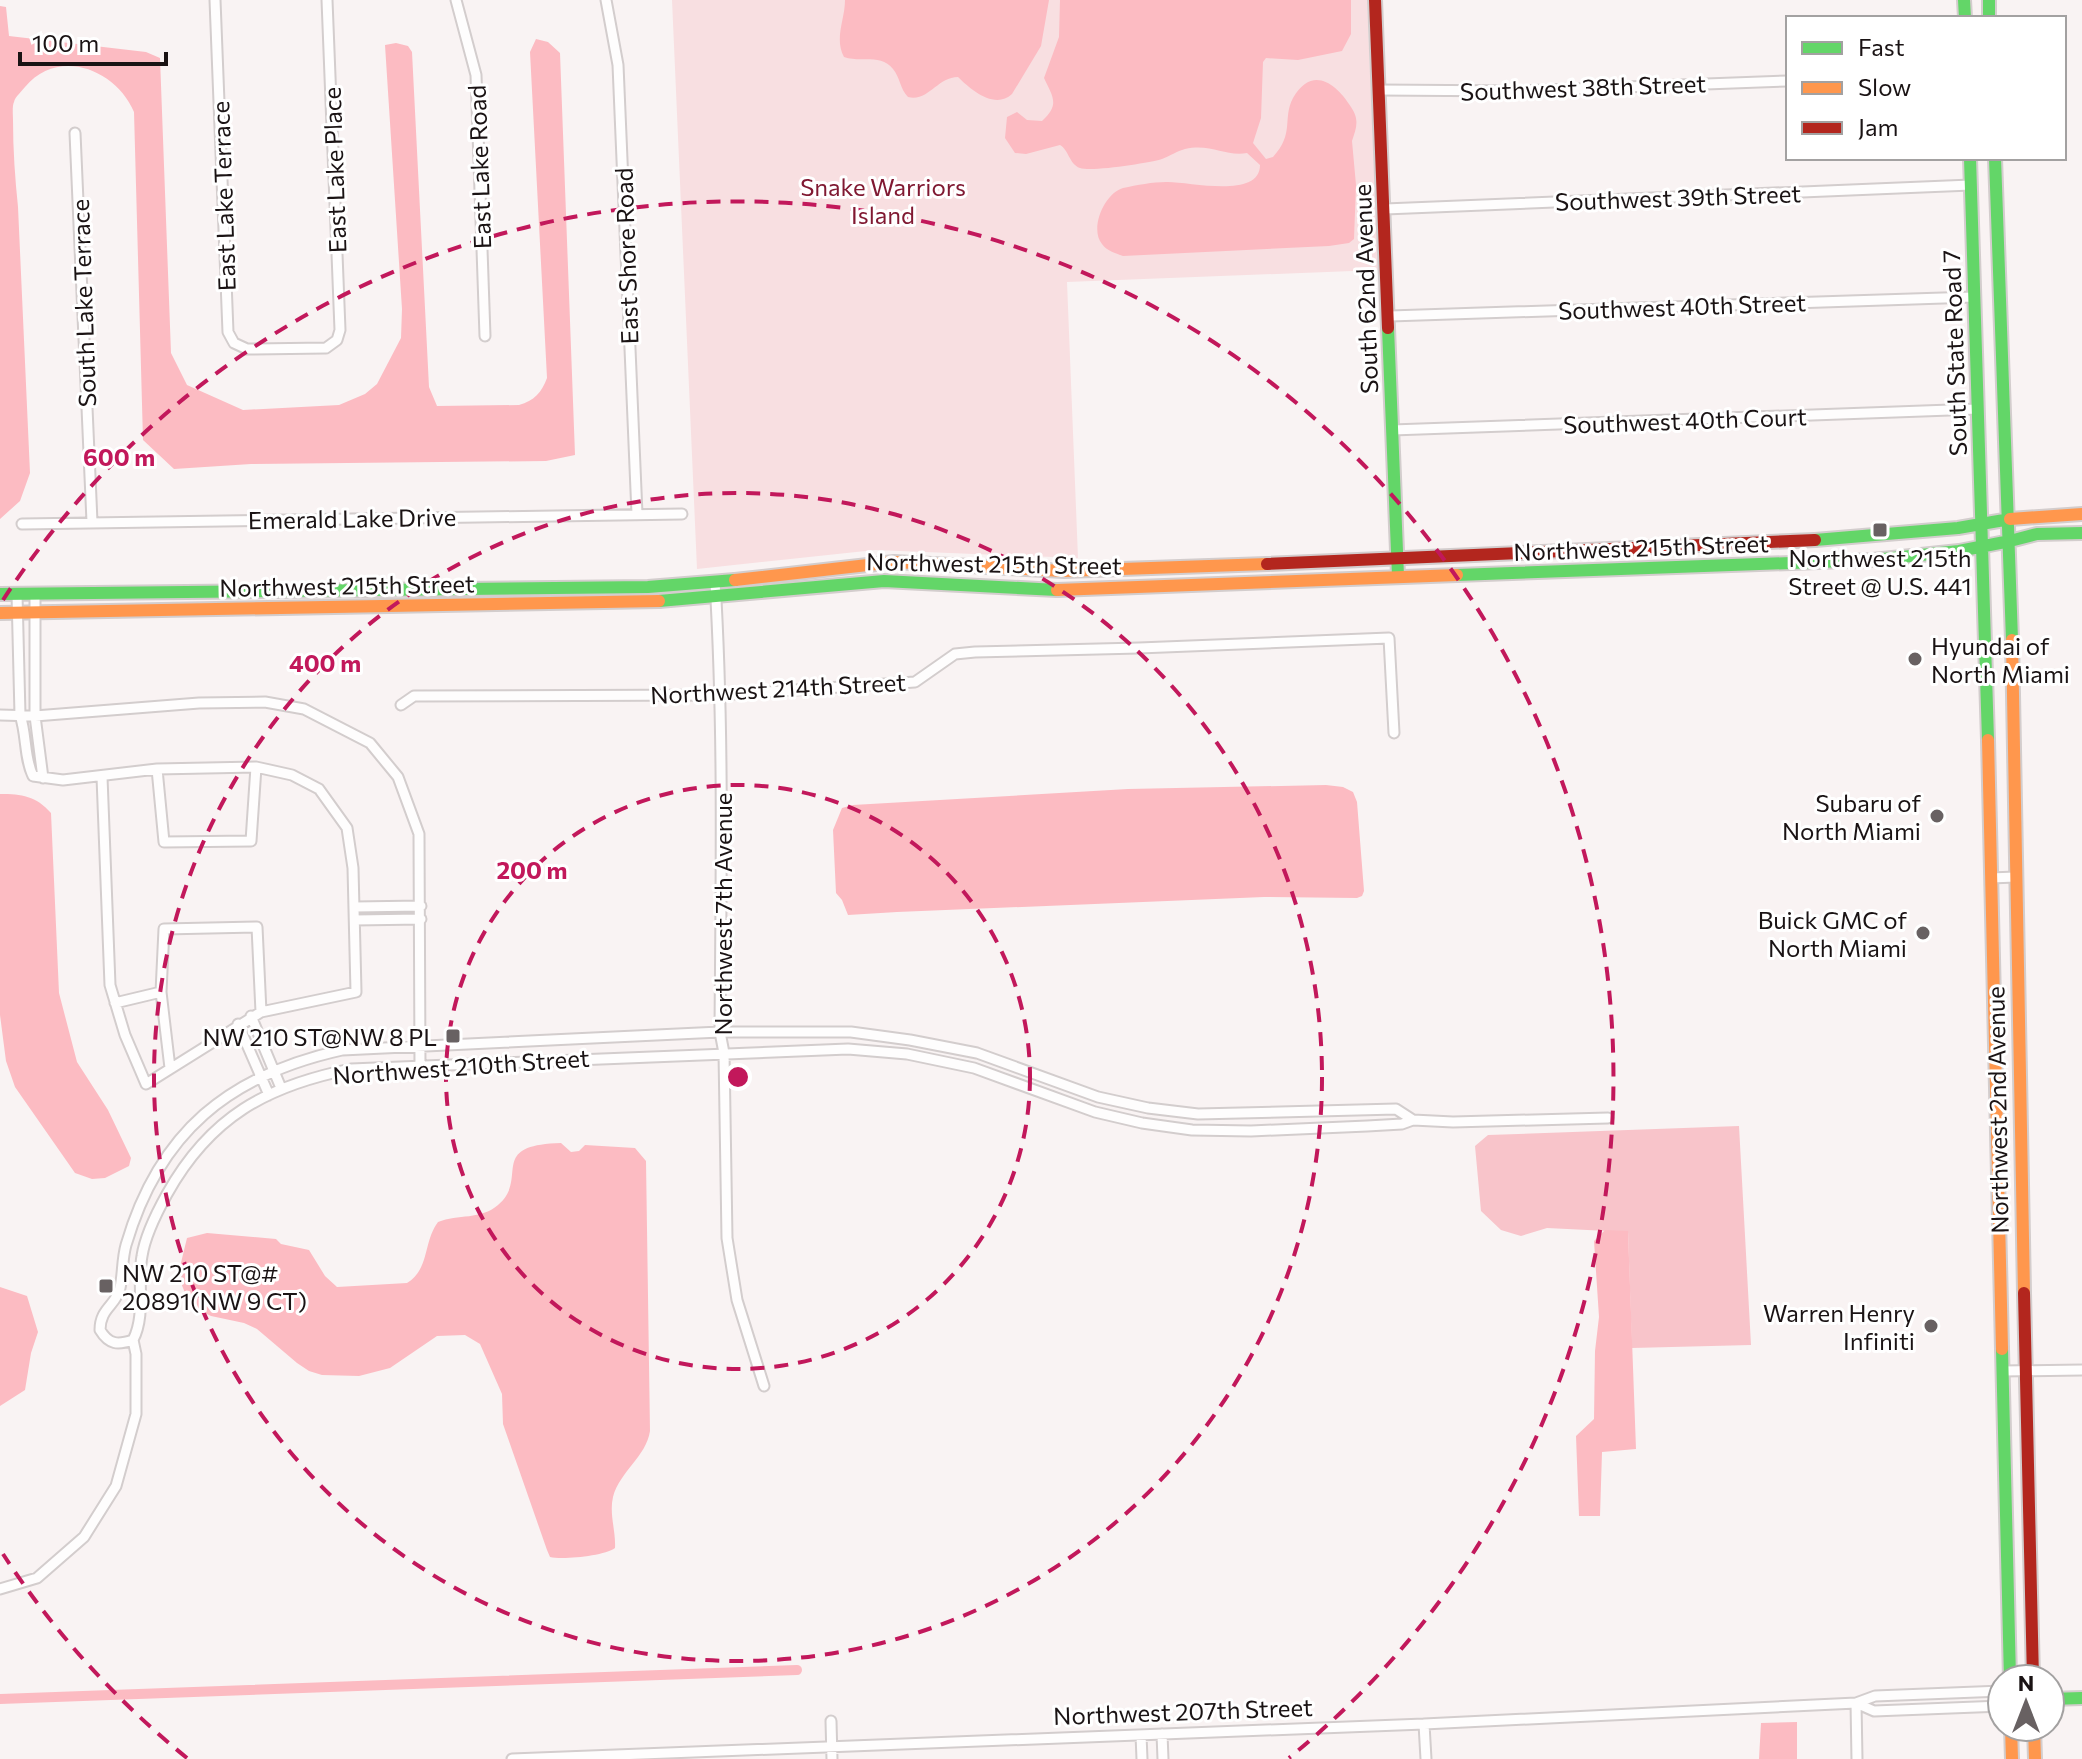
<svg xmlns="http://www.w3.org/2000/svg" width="2082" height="1759" font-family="Commissioner,sans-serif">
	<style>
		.green { fill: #f8dfe1 }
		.forest { fill: #f8c4ca }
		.water { fill: #fcbbc2 }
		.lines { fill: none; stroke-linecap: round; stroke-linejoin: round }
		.canal { stroke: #fcbbc2; stroke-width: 10 }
		.street-casing { stroke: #d3cdcd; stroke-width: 13 }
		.fast-casing { stroke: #d3cdcd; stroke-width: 16 }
		.slow-casing { stroke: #d3cdcd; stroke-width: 16 }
		.jam-casing { stroke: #d3cdcd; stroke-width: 16 }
		.street { stroke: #fefdfd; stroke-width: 9 }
		.fast { stroke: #63d668; stroke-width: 12 }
		.slow { stroke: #ff974d; stroke-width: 12 }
		.jam { stroke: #b3261e; stroke-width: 12 }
		.ring { fill: none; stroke: #c2185b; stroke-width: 4; stroke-dasharray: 14 10 }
		.poi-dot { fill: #686162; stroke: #fff; stroke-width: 3 }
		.labels { text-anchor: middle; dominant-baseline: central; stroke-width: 6; stroke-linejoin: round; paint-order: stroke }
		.street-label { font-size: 24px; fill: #1a1314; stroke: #fff }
		.park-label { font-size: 24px; fill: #801932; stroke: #fff }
		.poi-label { font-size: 24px; fill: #1a1314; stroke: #fff; text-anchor: end }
		.centre { fill: #c2185b; stroke: #fff; stroke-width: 4 }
		.ring-label { font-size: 24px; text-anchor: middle; font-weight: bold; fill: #c2185b; stroke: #fff; stroke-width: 6; stroke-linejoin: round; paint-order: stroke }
	</style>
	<rect width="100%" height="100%" fill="#f9f3f3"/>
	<path class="green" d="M672,0H1367L1378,270L1067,282L1078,558L875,550L697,569Z"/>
	<path class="forest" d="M1739,1126L1751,1345L1632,1348L1628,1232L1547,1228L1521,1236L1501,1230L1481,1211L1475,1146L1488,1135Z"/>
	<path class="water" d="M845,0H1049L1041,46L1012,94C995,110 971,90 958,77C937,77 929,102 908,97C900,89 900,77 893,69C881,53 860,63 844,57C834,38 845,20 845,0Z
		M1060,0H1351V34L1342,51L1298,60L1266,58L1263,62L1261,118L1253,143L1266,159L1273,157C1295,133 1282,119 1293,98C1312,65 1336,83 1351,107C1360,120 1356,129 1352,141L1356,185L1354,239L1349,243L1329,246L1123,256C1115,253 1107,251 1102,244C1089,228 1105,193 1123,188C1137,185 1153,182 1166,182C1187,181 1260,200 1260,165L1247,153C1226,157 1211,143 1185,149C1177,151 1170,156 1162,159C1149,163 1092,172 1080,168C1069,164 1069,150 1060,145L1026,154L1015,153L1005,138L1007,117L1017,112L1027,120L1042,121C1060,105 1053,97 1044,78L1059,37Z
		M0,6L6,7L9,36L146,52L160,58L171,353L187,385L243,410L339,405L365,394L377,384L401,338L402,309L385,45L396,43L408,46L412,52L429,387L437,406L519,405C534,401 542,392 547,378L530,52L536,39L548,42L560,53L575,455L546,461L251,464L174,469L143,440L134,112C116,69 58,47 25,87C22,91 15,97 14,102C12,106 13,115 13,120C13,150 15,178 18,207L30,473L20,501L0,519Z
		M1326,785L1343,787L1353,792L1357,802L1364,891L1362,896L1357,898L1264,897L897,912L848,915L842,900L836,893L833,830L842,808L853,805L1128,789Z
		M0,794C22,794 36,796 51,813L59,993L77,1062L108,1110L131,1158L129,1166L105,1178L92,1179L75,1173L15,1087L6,1061L0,1015Z
		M561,1143L571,1152L579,1151L585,1145L635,1148L646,1161L650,1431C646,1457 620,1471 613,1497C609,1514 616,1531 615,1548C604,1556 563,1560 550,1557L547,1550L503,1424L502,1394L480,1344L465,1335L437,1336L390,1368L359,1376L322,1375L309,1371L297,1363L257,1329L244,1323L211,1316L190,1306L178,1275L187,1238L207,1233L276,1239L281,1244L309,1250L325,1276L337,1287L407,1283C430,1269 423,1242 438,1222C458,1214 481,1220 498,1205C530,1178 486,1145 561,1143Z
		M1605,1230L1628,1231L1636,1449L1602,1452L1600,1516H1579L1576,1436L1594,1419L1595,1351L1599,1317L1594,1241Z
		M0,1287L27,1296L38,1332L31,1353L25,1390L0,1406Z
		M1797,1722V1759H1759L1761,1723Z"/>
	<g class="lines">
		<path class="canal" d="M0,1699L797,1670"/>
		<defs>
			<path id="street" d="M215,0L228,332L234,343L247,349L326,348L337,340L340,330L327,0
				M456,0L476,75L485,336
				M606,0L618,65L637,514
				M1378,90L1518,91L1788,81
				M75,133L92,522
				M1385,209L1971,185
				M1390,316L1974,297
				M1392,430L1978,409
				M22,524L682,514
				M715,582C724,732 721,882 720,1032L724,1053L727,1238L737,1300L764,1386
				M17,594L20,715C27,735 24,758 33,776L63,780L157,769L256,767L292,775L319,789L347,828L353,868L356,992L261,1012L146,1084L125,1035L110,985L102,777
				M35,594V716L43,778
				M401,705L414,696L720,695L915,682L955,654L975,652L1139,648L1389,638L1394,733
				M0,715L35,716L199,703L265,702L304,709L370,743L398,777L419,834L420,1066
				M157,769L164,842L251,841L256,767
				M1991,878L2015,877
				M355,907L421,906
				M355,920L421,919
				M115,1003L161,992
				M251,1016L281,1088
				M238,1024L269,1095
				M170,1068L161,992L164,929L257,927L261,1012
				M1413,1120L1396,1109L1198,1114L1148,1108L1098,1097L977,1053L910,1040L851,1032H720L342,1050C229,1075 159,1132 126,1245C122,1259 123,1274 120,1288C116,1306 100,1308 100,1330C109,1345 118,1345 133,1340C146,1315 137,1283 142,1256C145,1236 157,1212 167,1194C210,1117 266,1086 351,1069L848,1049L907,1054L974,1068L1095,1112L1142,1123L1192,1130L1251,1131L1367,1126L1402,1124L1413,1120L1453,1122L1608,1118
				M2003,1371L2082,1370
				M0,1589L37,1578L84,1537L116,1486L136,1414V1354L133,1340
				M1856,1703L1874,1711L2002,1706
				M1856,1703L1857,1759
				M831,1721L832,1759
				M1424,1724L1426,1759
				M1162,1734L1163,1759
				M1141,1735L1142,1759
				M512,1759L1424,1724L1856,1703L1875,1696L2002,1691"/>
			<path id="fast" d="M1964,0L1965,18
				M1989,0V18
				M1970,158L1988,740
				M1995,158L2012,640
				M1388,328L1398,576
				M1815,540L1958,528L2010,519
				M2010,541L2037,534L2082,533
				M1457,575L1873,560L1959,551L2010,541
				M0,594L648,587L735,580
				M659,601L884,581L1057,590
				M2002,1349L2010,1679
				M2050,1699L2082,1698"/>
			<path id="slow" d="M2010,519L2082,514
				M735,580L894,562L1064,571L1267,564
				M1057,590L1457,575
				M0,613L659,601
				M2012,640L2024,1293
				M1988,740L2002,1349
				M2011,1727L2012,1759
				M2034,1727L2035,1759"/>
			<path id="jam" d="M1375,0L1388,328
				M1267,564L1815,540
				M2024,1293L2033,1679"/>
		</defs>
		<use href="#street" class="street-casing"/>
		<use href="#fast" class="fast-casing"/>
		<use href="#slow" class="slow-casing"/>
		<use href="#jam" class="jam-casing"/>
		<use href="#street" class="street"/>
		<use href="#fast" class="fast"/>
		<use href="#slow" class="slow"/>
		<use href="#jam" class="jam"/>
	</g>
	<g class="ring">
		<circle cx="738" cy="1077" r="292"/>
		<circle cx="738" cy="1077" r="584"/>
		<path d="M187 1758A876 876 0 0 1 3 1554M3 600A876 876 0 1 1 1289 1758"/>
	</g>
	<g class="poi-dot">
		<rect x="1872" y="522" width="16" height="16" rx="4"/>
		<circle cx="1915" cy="659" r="8"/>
		<circle cx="1937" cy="816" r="8"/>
		<circle cx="1923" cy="933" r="8"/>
		<rect x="445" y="1028" width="16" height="16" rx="4"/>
		<rect x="98" y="1278" width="16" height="16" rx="4"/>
		<circle cx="1931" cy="1326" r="8"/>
	</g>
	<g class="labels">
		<g class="street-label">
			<text transform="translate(1583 87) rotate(-2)">Southwest 38th Street</text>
			<text transform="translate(479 167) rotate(-92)">East Lake Road</text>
			<text transform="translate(334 170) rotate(-92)">East Lake Place</text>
			<text transform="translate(223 196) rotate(-92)">East Lake Terrace</text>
			<text transform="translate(1678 197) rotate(-2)">Southwest 39th Street</text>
			<text transform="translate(626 256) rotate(-92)">East Shore Road</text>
			<text transform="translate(1365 289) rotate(-92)">South 62nd Avenue</text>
			<text transform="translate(83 303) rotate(-92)">South Lake Terrace</text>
			<text transform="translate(1682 306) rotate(-2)">Southwest 40th Street</text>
			<text transform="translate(1954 353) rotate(-92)">South State Road 7</text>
			<text transform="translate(1685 420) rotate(-2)">Southwest 40th Court</text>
			<text transform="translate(352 518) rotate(-1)">Emerald Lake Drive</text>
			<text transform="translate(1641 547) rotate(-2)">Northwest 215th Street</text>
			<text transform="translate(994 563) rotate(1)">Northwest 215th Street</text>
			<text transform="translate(347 585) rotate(-1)">Northwest 215th Street</text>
			<text transform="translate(778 688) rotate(-3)">Northwest 214th Street</text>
			<text transform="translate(722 914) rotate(-90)">Northwest 7th Avenue</text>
			<text transform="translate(461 1066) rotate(-4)">Northwest 210th Street</text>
			<text transform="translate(1997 1110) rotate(-91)">Northwest 2nd Avenue</text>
			<text transform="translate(1183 1711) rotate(-2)">Northwest 207th Street</text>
		</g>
		<g class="park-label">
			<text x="883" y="186">Snake Warriors<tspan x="883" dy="28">Island</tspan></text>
		</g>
		<g class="poi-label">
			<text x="1880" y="557" text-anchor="middle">Northwest 215th<tspan x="1880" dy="28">Street @ U.S. 441</tspan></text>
			<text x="1931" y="645" text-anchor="start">Hyundai of<tspan x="1931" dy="28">North Miami</tspan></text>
			<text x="1921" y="802">Subaru of<tspan x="1921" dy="28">North Miami</tspan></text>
			<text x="1907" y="919">Buick GMC of<tspan x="1907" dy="28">North Miami</tspan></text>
			<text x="437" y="1036">NW 210 ST@NW 8 PL</text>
			<text x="122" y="1272" text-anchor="start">NW 210 ST@#<tspan x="122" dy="28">20891(NW 9 CT)</tspan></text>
			<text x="1915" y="1312">Warren Henry<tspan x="1915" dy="28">Infiniti</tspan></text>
		</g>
	</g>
	<circle cx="738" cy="1077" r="12" class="centre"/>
	<g class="ring-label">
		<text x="119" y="466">600 m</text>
		<text x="325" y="672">400 m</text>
		<text x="532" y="879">200 m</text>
	</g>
	<rect x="1786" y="16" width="280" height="144" fill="#ffffff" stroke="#a3a1a1" stroke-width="2"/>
	<rect x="1802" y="42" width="40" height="12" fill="#63d668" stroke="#a3a1a1" stroke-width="2"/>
	<text x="1858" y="56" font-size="24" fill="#1a1314">Fast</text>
	<rect x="1802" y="82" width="40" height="12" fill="#ff974d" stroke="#a3a1a1" stroke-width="2"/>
	<text x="1858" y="96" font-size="24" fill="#1a1314">Slow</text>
	<rect x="1802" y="122" width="40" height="12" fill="#b3261e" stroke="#a3a1a1" stroke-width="2"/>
	<text x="1858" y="136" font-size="24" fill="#1a1314">Jam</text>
	<g transform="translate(2026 1703)"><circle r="38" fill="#ffffff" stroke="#a3a1a1" stroke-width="2"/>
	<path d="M0-6L14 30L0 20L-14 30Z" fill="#686162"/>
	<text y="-12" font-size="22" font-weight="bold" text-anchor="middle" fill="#1a1314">N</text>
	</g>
	<path d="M20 52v12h146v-12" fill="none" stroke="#1a1314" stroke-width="4"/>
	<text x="32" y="52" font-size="24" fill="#1a1314" stroke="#ffffff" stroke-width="6" paint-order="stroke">100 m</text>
</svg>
